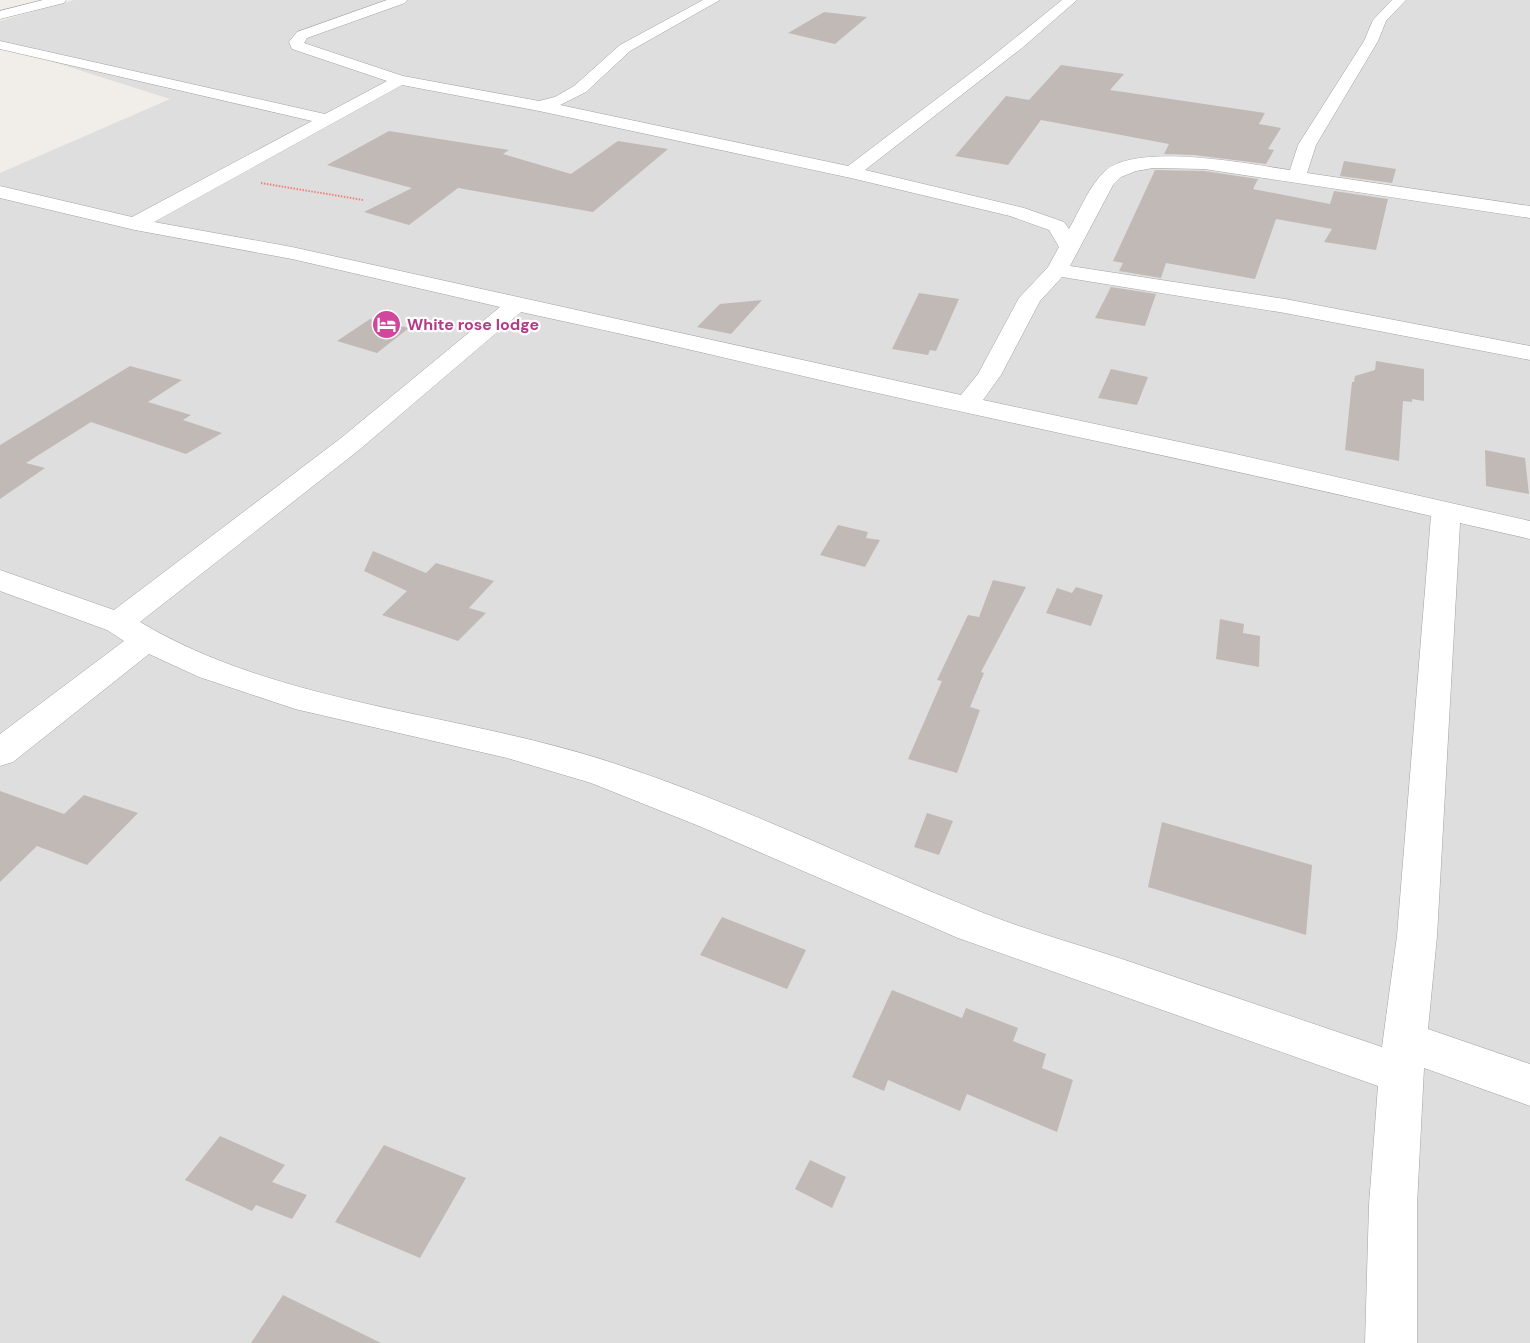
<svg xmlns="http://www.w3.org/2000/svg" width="1530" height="1343" font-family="'DM Sans',sans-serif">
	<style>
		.residential { fill: #dfdede }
		.building { fill: #c1b9b5 }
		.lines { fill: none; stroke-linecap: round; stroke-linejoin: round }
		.minor-casing { stroke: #a2a2a2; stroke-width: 1 }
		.path { stroke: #f27f78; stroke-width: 2; stroke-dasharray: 1.5 1.5; stroke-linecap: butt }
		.minor { fill: #fff; fill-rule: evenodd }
		.labels { text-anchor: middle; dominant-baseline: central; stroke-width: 4.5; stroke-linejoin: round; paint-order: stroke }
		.far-hotel-label { font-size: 16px; font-weight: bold; fill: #b23c85; stroke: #fff; text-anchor: start }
	</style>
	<rect width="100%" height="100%" fill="#f1ede8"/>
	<path class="residential" d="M74,0H1530V1343H0V173L170,99L0,45V21Z"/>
	<path class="building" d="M824,12L867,17L835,44L788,33Z
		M1061,65L1124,74L1110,90L1265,113L1259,124L1281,128L1268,149L1274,150L1266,164L1194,155L1164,154L1169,144L1041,120L1008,165L955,156L1006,96L1029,100Z
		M389,131L509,150L503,154L571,174L618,141L668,149L593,212L458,188L409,225L364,212L412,188L327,165Z
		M1344,161L1396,169L1392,183L1340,176Z
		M1155,170L1204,171L1258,179L1253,189L1330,204L1334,191L1388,199L1376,250L1324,242L1332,229L1276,219L1255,279L1166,263L1161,278L1119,271L1123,263L1113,261Z
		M1111,287L1156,294L1145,326L1095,318Z
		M919,293L959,299L936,351L930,350L928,355L892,349Z
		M762,300L731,334L697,327L720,304Z
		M370,319L409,328L377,353L337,341Z
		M1376,361L1424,369V401L1412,399V402L1403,401L1399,461L1345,450L1352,382H1354L1355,376L1375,370Z
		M130,366L182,380L148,402L191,415L183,420L222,433L186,454L91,422L26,463L45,468L0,499V445Z
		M1111,369L1148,377L1137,405L1098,398Z
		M1485,450L1525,458L1529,494L1486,486Z
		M838,525L868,532L866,538L880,540L865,567L820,555Z
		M373,551L426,573L436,563L494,581L469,608L486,613L458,641L382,615L407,591L364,571Z
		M993,580L1026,587L981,672L984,673L970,707L980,710L957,773L908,759L942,681L937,680L968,615L979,617Z
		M1076,587L1103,595L1091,626L1046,613L1057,588L1072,593Z
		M1220,619L1244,624L1243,633L1260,636L1259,667L1216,659Z
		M0,791L64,814L84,795L138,813L87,865L37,846L0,882Z
		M927,813L953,821L939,855L914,847Z
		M1162,822L1312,865L1306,935L1148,887Z
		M722,917L806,950L787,989L700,955Z
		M892,990L962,1018L966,1008L1018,1028L1013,1041L1046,1054L1042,1068L1073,1080L1057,1132L967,1094L960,1111L888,1080L884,1091L852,1077Z
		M220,1136L285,1165L272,1182L307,1195L292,1219L256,1205L252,1211L185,1180Z
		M384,1145L466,1178L420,1258L335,1222Z
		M810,1160L846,1177L832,1208L795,1189Z
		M283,1295L381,1343H251Z"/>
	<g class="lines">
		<defs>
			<path id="minor" d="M43,0H66L64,3L0,19V11Z
				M387,0H407L405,3L307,38L304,43L403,76L539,101L555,97L574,86L620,45L703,0H720L630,51L586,92L560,105L848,166L984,63L1062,0H1077L1022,48L865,170L1024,208L1064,222L1069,229C1080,210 1089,186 1105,171C1137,142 1249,164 1290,170L1298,145L1364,41L1373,20L1392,0H1406L1386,21L1378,41L1316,145L1307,173L1530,206V218L1204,169L1153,168L1136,171L1121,177L1113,185L1070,266L1285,299L1530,346V360L1285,313L1062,277L1040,301L1001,375L983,400L1231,453L1530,521V539L1460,523L1437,936L1428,1029L1530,1064V1106L1424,1068L1417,1205V1343H1365L1369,1205L1378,1086L958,938L699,826L591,783L507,758L295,709L199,677L149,654L13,762L0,766V734L124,641L107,630L0,591V570L114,610L341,438L500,307L292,259L135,230L0,198V186L132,217L312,121L0,49V41L325,114L387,81L292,49L289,42L297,32ZM402,85L539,111L851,178L1010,216L1049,230L1059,247L1048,267L1019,298L978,374L961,395L292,247L154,222ZM521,312C630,335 738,361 846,386C1041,430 1237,470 1431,516L1397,936L1382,1047C1294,1017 1207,988 1119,958C1073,943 1026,930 981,912C858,863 739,804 613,763C459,712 281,706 140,622L359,450Z"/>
		</defs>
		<use href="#minor" class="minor-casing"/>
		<path class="path" d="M261,183L363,200"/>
		<use href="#minor" class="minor"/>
	</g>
	<defs>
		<symbol id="hotel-disc" viewBox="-11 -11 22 22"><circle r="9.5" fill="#d1479c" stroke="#fff"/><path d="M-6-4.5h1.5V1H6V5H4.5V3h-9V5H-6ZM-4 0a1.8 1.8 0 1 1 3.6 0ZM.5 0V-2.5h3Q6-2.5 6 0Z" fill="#fff"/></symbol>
	</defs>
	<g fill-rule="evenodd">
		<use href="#hotel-disc" x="370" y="308" width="33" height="33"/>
	</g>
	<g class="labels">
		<g class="far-hotel-label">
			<text x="407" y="324">White rose lodge</text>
		</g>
	</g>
</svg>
